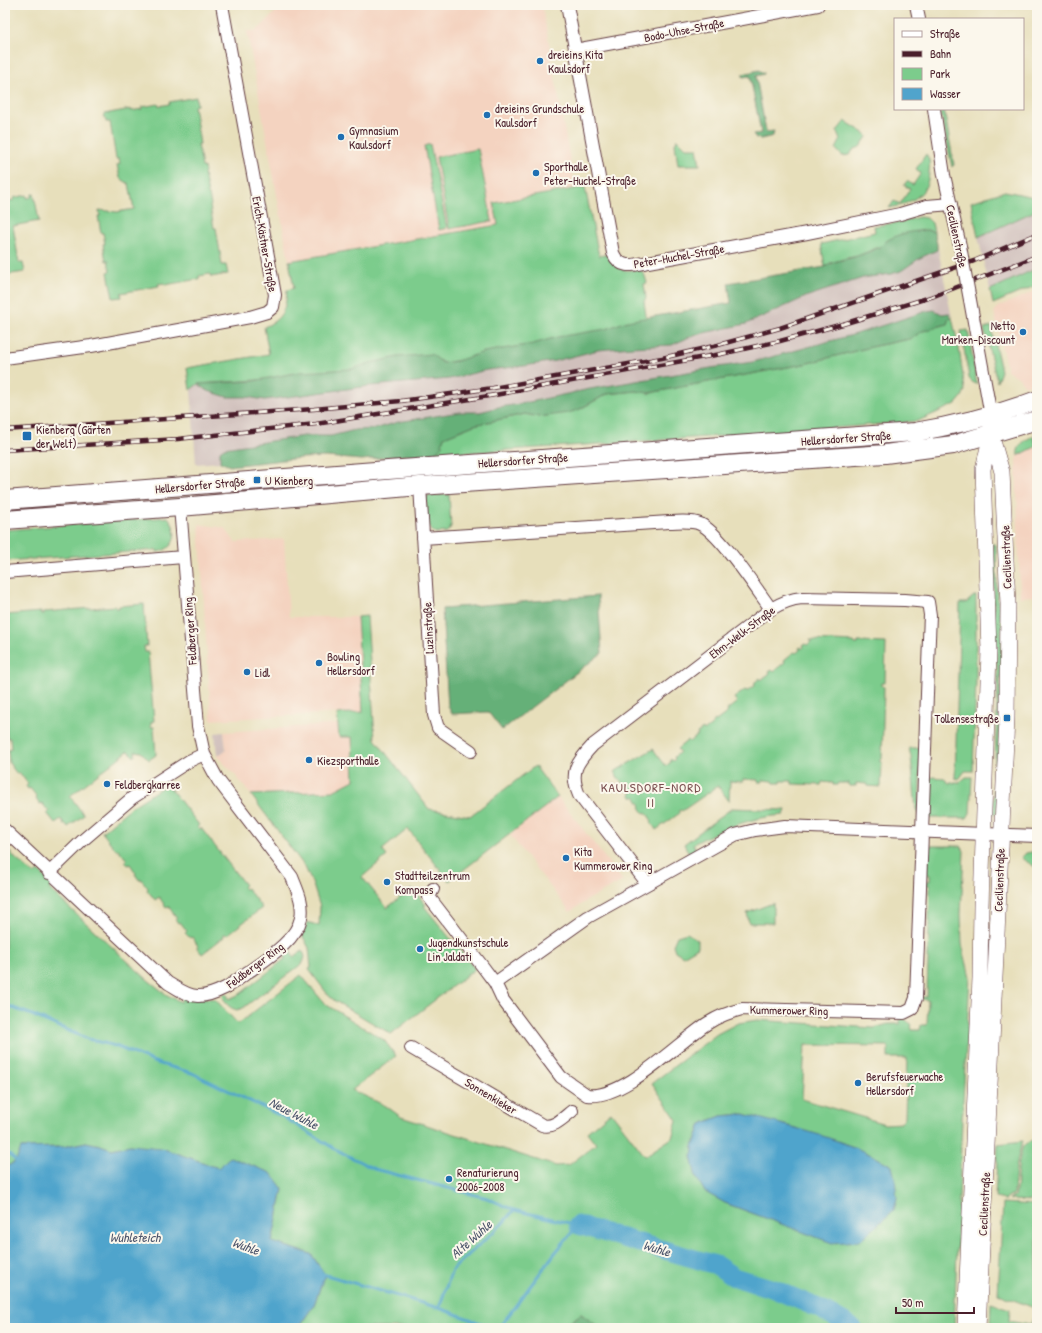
<svg xmlns="http://www.w3.org/2000/svg" width="1042" height="1333" font-family="'Patrick Hand',sans-serif">
	<style>
		.built { fill: #f4d3c0 }
		.industrial { fill: #d0c0bc }
		.green { fill: #7ccc8c; stroke: #63765c; fill-rule: evenodd }
		.forest { fill: #65b078; stroke: #586852 }
		.water { fill: #50a4cc; stroke: #4d627c }
		.lines { fill: none; stroke-linecap: round; stroke-linejoin: round }
		.stream { stroke: #50a4cc; stroke-width: 3 }
		.river { stroke: #50a4cc; stroke-width: 19 }
		.minor-casing { stroke: #623c41; stroke-width: 14 }
		.tertiary-casing { stroke: #623c41; stroke-width: 16 }
		.secondary-casing { stroke: #623c41; stroke-width: 20 }
		.minor { stroke: #fff; stroke-width: 12 }
		.tertiary { stroke: #fff; stroke-width: 15 }
		.secondary { stroke: #fff; stroke-width: 18 }
		.rail-casing { stroke: #4a1f2b; stroke-width: 4.5 }
		.rail { stroke: #fbf7ec; stroke-width: 3; stroke-dasharray: 9; stroke-linecap: butt }
		.minor-bridge-casing { stroke: #623c41; stroke-width: 14; stroke-linecap: butt }
		.minor-bridge { stroke: #fff; stroke-width: 12 }
		.poi-dot { fill: #1f6fb2; stroke: #fbf7ec; stroke-width: 1.5 }
		.labels { text-anchor: middle; dominant-baseline: central; stroke-width: 4; stroke-linejoin: round; paint-order: stroke }
		.street-label { font-size: 12px; fill: #4a1f2b; stroke: #fbf7ec }
		.poi-label { font-size: 12px; fill: #4a1f2b; stroke: #fbf7ec; text-anchor: start }
		.neighbourhood-label { font-size: 13px; letter-spacing: 1px; fill: #7a4e4f; stroke: #fbf7ec }
		.water-label { font-size: 13px; font-style: italic; fill: #4c546b; stroke: #fbf7ec }
	</style>
	<rect width="100%" height="100%" fill="#fbf7ec"/>
	<filter id="ink" filterUnits="userSpaceOnUse"><feTurbulence type="fractalNoise" baseFrequency=".025" numOctaves="2"/><feDisplacementMap in="SourceGraphic" scale="8" xChannelSelector="R" yChannelSelector="G"/><feConvolveMatrix kernelMatrix="1 2 1 2 8 2 1 2 1" color-interpolation-filters="sRGB"/></filter>
	<filter id="wash" filterUnits="userSpaceOnUse"><feTurbulence type="fractalNoise" baseFrequency=".012" numOctaves="4" result="noise"/><feDisplacementMap in="SourceGraphic" scale="16" xChannelSelector="R" yChannelSelector="G"/><feGaussianBlur stdDeviation="0.9" result="paint"/><feColorMatrix in="noise" values="0 0 0 0 0 0 0 0 0 0 0 0 0 0 0 0 0 1.4 0 .05"/><feComposite in="paint" operator="in"/></filter>
	<g filter="url(#wash)">
		<rect width="100%" height="100%" fill="#e7dfbb"/>
		<path class="built" d="M286,5H542L575,188L494,203L498,225L289,261L247,31H254L260,28L281,6Z
			M1037,290V381L1025,386L1019,378L1007,370L994,312L996,308Z
			M1037,434V596L1020,597L1016,460L1019,449L1024,440Z
			M199,524L225,528L235,542L284,539L289,617H357L363,712L211,720Z
			M338,724L339,737H352L354,780L333,791L251,795L236,776L217,756L226,750L224,732Z
			M558,797L623,881L586,901L570,912L510,835Z"/>
		<path class="industrial" d="M1037,210V268L990,290L978,237Z
			M937,244L952,318L875,346L226,465L220,462L196,464L191,390L198,384L648,330Z
			M224,732L226,750L217,756L215,733Z"/>
		<path class="green" d="M196,97L197,105L194,106L200,144H198L202,167H204L205,172L204,173L208,194L209,195L211,205L210,206L214,228H216L222,265H226L228,274L211,277L210,274L199,276V279L165,285L164,283L158,284L159,286L121,293L122,297L113,298L108,272L110,271L108,260L106,261L103,244H105L103,233H101L98,216H100L99,210L117,212L134,209L129,184L120,178L117,165L120,164L119,159H116L110,122H106L104,114L131,109V111L142,109V107L158,104L159,106L170,104L169,102Z
			M940,109H944L954,165L952,167Z
			M845,121L866,134L867,137L860,147L853,150L850,155L842,156L836,149L840,141L837,131Z
			M677,139L686,148H697L700,165H678L675,144Z
			M430,144L447,228L439,230L424,146Z
			M478,149L492,221L449,229L436,157Z
			M926,154C930,159 930,165 929,172C928,196 911,203 889,208L894,201L900,204L910,189L904,185L907,181L913,185L921,173L916,169Z
			M585,187L599,256L609,254C617,271 622,272 640,269L645,276L647,283L644,284L646,298L644,301L648,330L442,363L332,375L198,384L190,390L187,368L269,354L264,327C283,319 286,308 287,290L294,288L289,261L498,225L494,203Z
			M1005,191L1034,197L1037,196V210L978,237L971,202Z
			M32,194H34L39,221L13,226L19,263H23L25,272L5,275V202L14,200L13,198L27,195V198L32,197Z
			M919,217L927,218L932,223L934,232L927,230L888,240L881,246L858,256L847,258L830,263L825,267L821,244L875,232L874,226L901,222Z
			M1037,268V285L993,304L990,290Z
			M949,318H952L959,348L965,390L962,397L956,404L918,421L798,431L431,455L441,448L444,437L474,425L525,414L539,417L578,410L607,394L636,391L649,393L804,364L875,346L910,339L923,331L947,324Z
			M991,326L1001,371L997,382L984,329Z
			M968,330L977,385L971,381L969,378L961,331Z
			M947,433V437C895,445 843,446 791,453L569,470V467L597,461Z
			M1033,436L1037,446L1018,456C1016,446 1025,440 1033,436Z
			M449,494L451,527L447,532C444,532 440,533 437,533C424,532 427,506 426,496Z
			M168,517C179,531 177,549 157,552V550L5,561V530Z
			M992,544H994L996,545L997,594L1002,627L997,814H993L998,679L995,643Z
			M974,596H976V679L973,771H965L959,779L955,778L960,603H966Z
			M144,604L147,646H144L145,652H148L154,721L151,722V727H154L156,755L149,760L141,752L135,751V756L134,757L128,751L70,796L84,815L68,827L66,824L63,825L64,823L61,819L55,823L47,813L49,812L42,803L40,804L36,798L37,797L30,788L28,789L26,786L28,784L19,772L17,774L9,763L8,750L11,749L10,738H7L5,716L7,715V712H5V615L41,612V614H44V612L115,606L116,608H119V606Z
			M367,616L375,739L429,809L470,816L535,766L558,797L449,881L408,829L382,850L387,856L362,877L387,908L412,888L426,905L424,906L475,969L391,1034L335,1001L329,996L310,971L309,969L311,968L309,948L302,935L308,922L319,926L320,907L313,885L305,867L251,795L333,791L354,780L352,737H339L337,714L363,712L357,617Z
			M810,640L854,642L855,644H858V642L886,643L885,683H882V686L884,687L882,758L880,759V762H882L881,787L868,786L867,784L856,783V786H849V783H838L837,785H833V783L822,782L821,785L792,784V781H781V783H774L773,781L763,780L762,782H758V780L743,779V782L730,781L729,801L718,786L682,811L681,810L678,811L680,813L656,830L651,822L652,821L646,812L644,813L640,807L641,806L635,796L633,798L630,794L632,793L630,790L628,791L614,772L653,749L666,766L671,762L670,760L671,759L673,761L675,759L674,757L680,752L677,749L688,740L690,742L698,735L697,733L703,729L704,731L713,724L712,722L715,720L716,721L728,712L727,710L737,702L734,698L745,690L747,691L756,685L754,683L760,678L761,680L770,673L769,671L772,669L774,671L785,662L784,660L794,652L796,653L800,650L799,648L801,647L802,649L804,647L803,645L805,644L807,645L811,642Z
			M909,748H921L919,814L916,810L911,757Z
			M932,777L943,778L949,783H959L966,777H972L970,813L967,818H928L929,779Z
			M167,784L199,825L197,827L199,829L201,828L245,885L243,887L245,889L247,888L262,908L227,935L225,934L223,935L224,937L202,954L197,948L198,946L192,937L190,938L185,933L187,931L180,922L178,923L175,920L177,918L168,906L166,907L159,897L155,900L147,890L148,888L141,879L139,880L135,874L136,873L130,864L128,865L125,862L127,860L118,849L116,850L102,832L130,808Z
			M732,808L786,810L784,815C752,817 721,829 693,844L696,850L689,854L684,844Z
			M929,846H961L964,851L961,914L962,944L970,977L962,1119L954,1328H600L581,1314L562,1328H298L314,1305L322,1282L326,1276L311,1254L272,1242L283,1190L218,1168L199,1161L130,1145L112,1149L100,1145L86,1142L63,1147L21,1148L16,1161L8,1166L5,1163V847L17,860L34,874L38,871L53,884L49,889L148,980L167,995L181,1002L183,996L215,999L238,1024L301,975L325,1004L384,1040L396,1056L352,1090L386,1106L401,1117L556,1166L569,1165L596,1144L587,1132L611,1112L645,1156L672,1138L677,1120L652,1083L717,1034L738,1023L757,1020L874,1028L888,1024H900V1018C907,1019 911,1023 912,1030H920L921,1025H927L928,1000L921,999V997H927L930,885H924V881H930V875L924,874L926,853ZM805,1045L888,1046V1058H907L905,1117L901,1123L885,1124L802,1099ZM744,1114L854,1147L879,1159L892,1166L785,1225L725,1203L692,1161L693,1147L701,1124L721,1116Z
			M1037,851V868L1021,858L1026,853Z
			M773,903V923H749L747,913Z
			M687,933L698,940V947L683,956L675,951L673,945L677,936Z
			M289,948L293,957L303,951L305,957L303,963L243,1008L237,1010C229,1008 223,1002 223,994H227L229,999L240,994L286,958L282,952Z
			M1023,1141C1016,1158 1015,1176 1014,1194L1005,1200L995,1198L998,1144Z
			M1032,1141H1037V1201L1009,1200L1015,1196L1016,1192C1017,1182 1018,1153 1024,1145C1026,1143 1030,1142 1032,1141Z
			M1003,1203L1037,1205V1309L998,1294Z
			M991,1303L1010,1309L1009,1321L1030,1325L1034,1317L1037,1318V1328H990Z"/>
		<path class="forest" d="M759,70L764,73V74L756,76L766,132L774,131L773,136L761,139L756,138L753,134L761,133L750,76L743,77V74Z
			M927,230L934,232L937,244V250L920,258L901,271L891,274L863,278L808,296L746,324L694,335L672,345L632,347L598,350L555,361L524,366L487,370L449,379L370,386L265,400L246,397H227L208,391L198,384L253,381L300,372L352,369L370,363L398,357L431,354L443,363L457,361L484,352L533,344L557,337L606,329L627,321L731,303L728,283L825,267C836,259 849,260 860,255C867,252 875,250 881,246C883,244 885,242 888,240C899,233 914,231 927,230Z
			M934,310L942,314L949,313L952,318H949L947,324L923,331L910,339L875,346L804,364L649,393L636,391L607,394L578,410L568,413L539,417L525,414L474,425L444,437L441,448L431,455H407L362,460L326,457L301,458L230,466L220,462V451L224,448L304,436H331L355,430L375,429L398,422L460,412H480L499,407L520,404L590,389L711,368L753,362L856,334L927,311Z
			M598,596L602,653L502,730L488,712L452,714L448,706L442,609L456,608V607Z
			M581,1314L600,1328H562Z"/>
		<path class="water" d="M744,1114C794,1128 847,1139 892,1166L895,1179L897,1198L894,1210L860,1241L832,1243L725,1203L705,1192L696,1177L692,1161L693,1147L701,1124L721,1116Z
			M86,1142L100,1145L112,1149L130,1145L161,1148L199,1161L218,1168L230,1157L271,1173L283,1189L272,1242L311,1254L326,1276L322,1282L314,1305L298,1328H5V1163L8,1166L16,1161L21,1148L63,1147Z"/>
		<g class="lines">
			<path class="stream" d="M5,1005L32,1015L88,1039L115,1046L157,1063L192,1073L285,1118L335,1149L374,1169L487,1198L514,1210L578,1225L555,1253L499,1328
				M5,1151L16,1161L19,1162
				M323,1274L439,1308L494,1328
				M439,1308L452,1270L502,1224L514,1210"/>
			<path class="river" d="M578,1225L716,1265L734,1277L774,1289L818,1308L853,1328"/>
		</g>
	</g>
	<g filter="url(#ink)">
		<g class="lines">
			<defs>
				<path id="minor" d="M567,5L613,253C620,270 634,265 648,262L807,233L900,214L927,206L951,204
					M916,5L919,19
					M575,50L818,5
					M934,109L944,175L960,246
					M970,300L991,416
					M5,358L91,346L250,317L267,312L273,307L275,295L268,256L222,5
					M420,486L434,715L438,728L471,751
					M423,538L669,522C679,522 691,520 700,524C719,532 757,590 771,609
					M5,572L183,557
					M5,830L168,983C177,988 188,997 199,996C208,996 217,992 225,988C233,984 241,977 248,972C266,959 296,941 301,918C304,903 297,890 292,877L218,780L204,754L198,726L180,507
					M49,873L83,840L132,798L189,761L204,754
					M433,889L429,897L483,967L495,983L503,1000L561,1077L587,1095C624,1100 678,1042 708,1023C719,1016 730,1012 742,1009L904,1013L912,1009L916,998L929,639L930,615L928,602L905,600L802,598C791,599 781,603 771,609L593,745C577,762 569,772 579,795L647,883
					M495,983L588,917L735,835L755,830L785,826L1037,836
					M411,1048L542,1125C553,1129 563,1118 572,1111"/>
				<path id="tertiary" d="M965,1328L980,978L981,906L989,650L983,469L991,434V425
					M978,1328L991,1064L1007,718L1008,604L1002,472L991,434"/>
				<path id="secondary" d="M5,500L388,470L915,432C957,425 997,415 1037,400
					M5,520L180,507L420,486L885,454L953,445L1037,420"/>
			</defs>
			<use href="#minor" class="minor-casing"/>
			<use href="#tertiary" class="tertiary-casing"/>
			<use href="#secondary" class="secondary-casing"/>
			<use href="#minor" class="minor"/>
			<use href="#tertiary" class="tertiary"/>
			<use href="#secondary" class="secondary"/>
			<defs>
				<path id="rail" d="M5,430L314,409L401,401L493,388L662,358L718,345L780,328L974,261L1037,234
					M5,450L178,439L316,424L495,395L721,354L780,341L843,324L934,296L1037,256"/>
			</defs>
			<use href="#rail" class="rail-casing"/>
			<use href="#rail" class="rail"/>
			<defs>
				<path id="minor-bridge" d="M960,246L970,300"/>
			</defs>
			<use href="#minor-bridge" class="minor-bridge-casing"/>
			<use href="#minor-bridge" class="minor-bridge"/>
		</g>
	</g>
	<g class="poi-dot">
		<circle cx="540" cy="61" r="4"/>
		<circle cx="487" cy="115" r="4"/>
		<circle cx="341" cy="137" r="4"/>
		<circle cx="536" cy="173" r="4"/>
		<circle cx="1023" cy="332" r="4"/>
		<rect x="22" y="431" width="10" height="10" rx="2"/>
		<rect x="253" y="476" width="8" height="8" rx="2"/>
		<circle cx="319" cy="663" r="4"/>
		<circle cx="247" cy="672" r="4"/>
		<rect x="1003" y="714" width="8" height="8" rx="2"/>
		<circle cx="309" cy="760" r="4"/>
		<circle cx="107" cy="784" r="4"/>
		<circle cx="566" cy="858" r="4"/>
		<circle cx="387" cy="882" r="4"/>
		<circle cx="420" cy="949" r="4"/>
		<circle cx="858" cy="1083" r="4"/>
		<circle cx="449" cy="1179" r="4"/>
	</g>
	<g class="labels">
		<g class="street-label">
			<text transform="translate(684 30) rotate(-11)">Bodo-Uhse-Straße</text>
			<text transform="translate(957 236) rotate(78)">Cecilienstraße</text>
			<text transform="translate(265 244) rotate(80)">Erich-Kästner-Straße</text>
			<text transform="translate(679 256) rotate(-10)">Peter-Huchel-Straße</text>
			<text transform="translate(846 438) rotate(-4)">Hellersdorfer Straße</text>
			<text transform="translate(523 460) rotate(-4)">Hellersdorfer Straße</text>
			<text transform="translate(200 485) rotate(-5)">Hellersdorfer Straße</text>
			<text transform="translate(1006 557) rotate(-92)">Cecilienstraße</text>
			<text transform="translate(428 628) rotate(-93)">Luzinstraße</text>
			<text transform="translate(190 631) rotate(-94)">Feldberger Ring</text>
			<text transform="translate(742 632) rotate(-37)">Ehm-Welk-Straße</text>
			<text transform="translate(999 880) rotate(-88)">Cecilienstraße</text>
			<text transform="translate(255 965) rotate(-37)">Feldberger Ring</text>
			<text transform="translate(789 1010) rotate(1)">Kummerower Ring</text>
			<text transform="translate(491 1096) rotate(31)">Sonnenkieker</text>
			<text transform="translate(984 1204) rotate(-87)">Cecilienstraße</text>
		</g>
		<g class="poi-label">
			<text x="548" y="54">dreieins Kita<tspan x="548" dy="14">Kaulsdorf</tspan></text>
			<text x="495" y="108">dreieins Grundschule<tspan x="495" dy="14">Kaulsdorf</tspan></text>
			<text x="349" y="130">Gymnasium<tspan x="349" dy="14">Kaulsdorf</tspan></text>
			<text x="544" y="166">Sporthalle<tspan x="544" dy="14">Peter-Huchel-Straße</tspan></text>
			<text x="1015" y="325" text-anchor="end">Netto<tspan x="1015" dy="14">Marken-Discount</tspan></text>
			<text x="36" y="429">Kienberg (Gärten<tspan x="36" dy="14">der Welt)</tspan></text>
			<text x="265" y="480">U Kienberg</text>
			<text x="327" y="656">Bowling<tspan x="327" dy="14">Hellersdorf</tspan></text>
			<text x="255" y="672">Lidl</text>
			<text x="999" y="718" text-anchor="end">Tollensestraße</text>
			<text x="317" y="760">Kiezsporthalle</text>
			<text x="115" y="784">Feldbergkarree</text>
			<text x="574" y="851">Kita<tspan x="574" dy="14">Kummerower Ring</tspan></text>
			<text x="395" y="875">Stadtteilzentrum<tspan x="395" dy="14">Kompass</tspan></text>
			<text x="428" y="942">Jugendkunstschule<tspan x="428" dy="14">Lin Jaldati</tspan></text>
			<text x="866" y="1076">Berufsfeuerwache<tspan x="866" dy="14">Hellersdorf</tspan></text>
			<text x="457" y="1172">Renaturierung<tspan x="457" dy="14">2006-2008</tspan></text>
		</g>
		<g class="neighbourhood-label">
			<text x="651" y="787">KAULSDORF-NORD<tspan x="651" dy="15">II</tspan></text>
		</g>
		<g class="water-label">
			<text transform="translate(294 1113) rotate(28)">Neue Wuhle</text>
			<text x="135" y="1237">Wuhleteich</text>
			<text transform="translate(471 1239) rotate(-42)">Alte Wuhle</text>
			<text transform="translate(246 1246) rotate(20)">Wuhle</text>
			<text transform="translate(657 1248) rotate(16)">Wuhle</text>
		</g>
	</g>
	<rect width="1042" height="1333" fill="none" stroke="#fbf7ec" stroke-width="20"/>
	<rect x="894" y="18" width="130" height="92" fill="#fbf7ec" stroke="#b4a19f"/>
	<rect x="902" y="31" width="20" height="6" fill="#ffffff" stroke="#b4a19f"/>
	<text x="930" y="38" font-size="12" fill="#4a1f2b">Straße</text>
	<rect x="902" y="51" width="20" height="6" fill="#4a1f2b" stroke="#b4a19f"/>
	<text x="930" y="58" font-size="12" fill="#4a1f2b">Bahn</text>
	<rect x="902" y="68" width="20" height="12" fill="#7ccc8c" stroke="#b4a19f"/>
	<text x="930" y="78" font-size="12" fill="#4a1f2b">Park</text>
	<rect x="902" y="88" width="20" height="12" fill="#50a4cc" stroke="#b4a19f"/>
	<text x="930" y="98" font-size="12" fill="#4a1f2b">Wasser</text>
	<path d="M896 1307v6h78v-6" fill="none" stroke="#4a1f2b" stroke-width="2"/>
	<text x="902" y="1307" font-size="12" fill="#4a1f2b" stroke="#fbf7ec" stroke-width="3" paint-order="stroke">50 m</text>
</svg>
